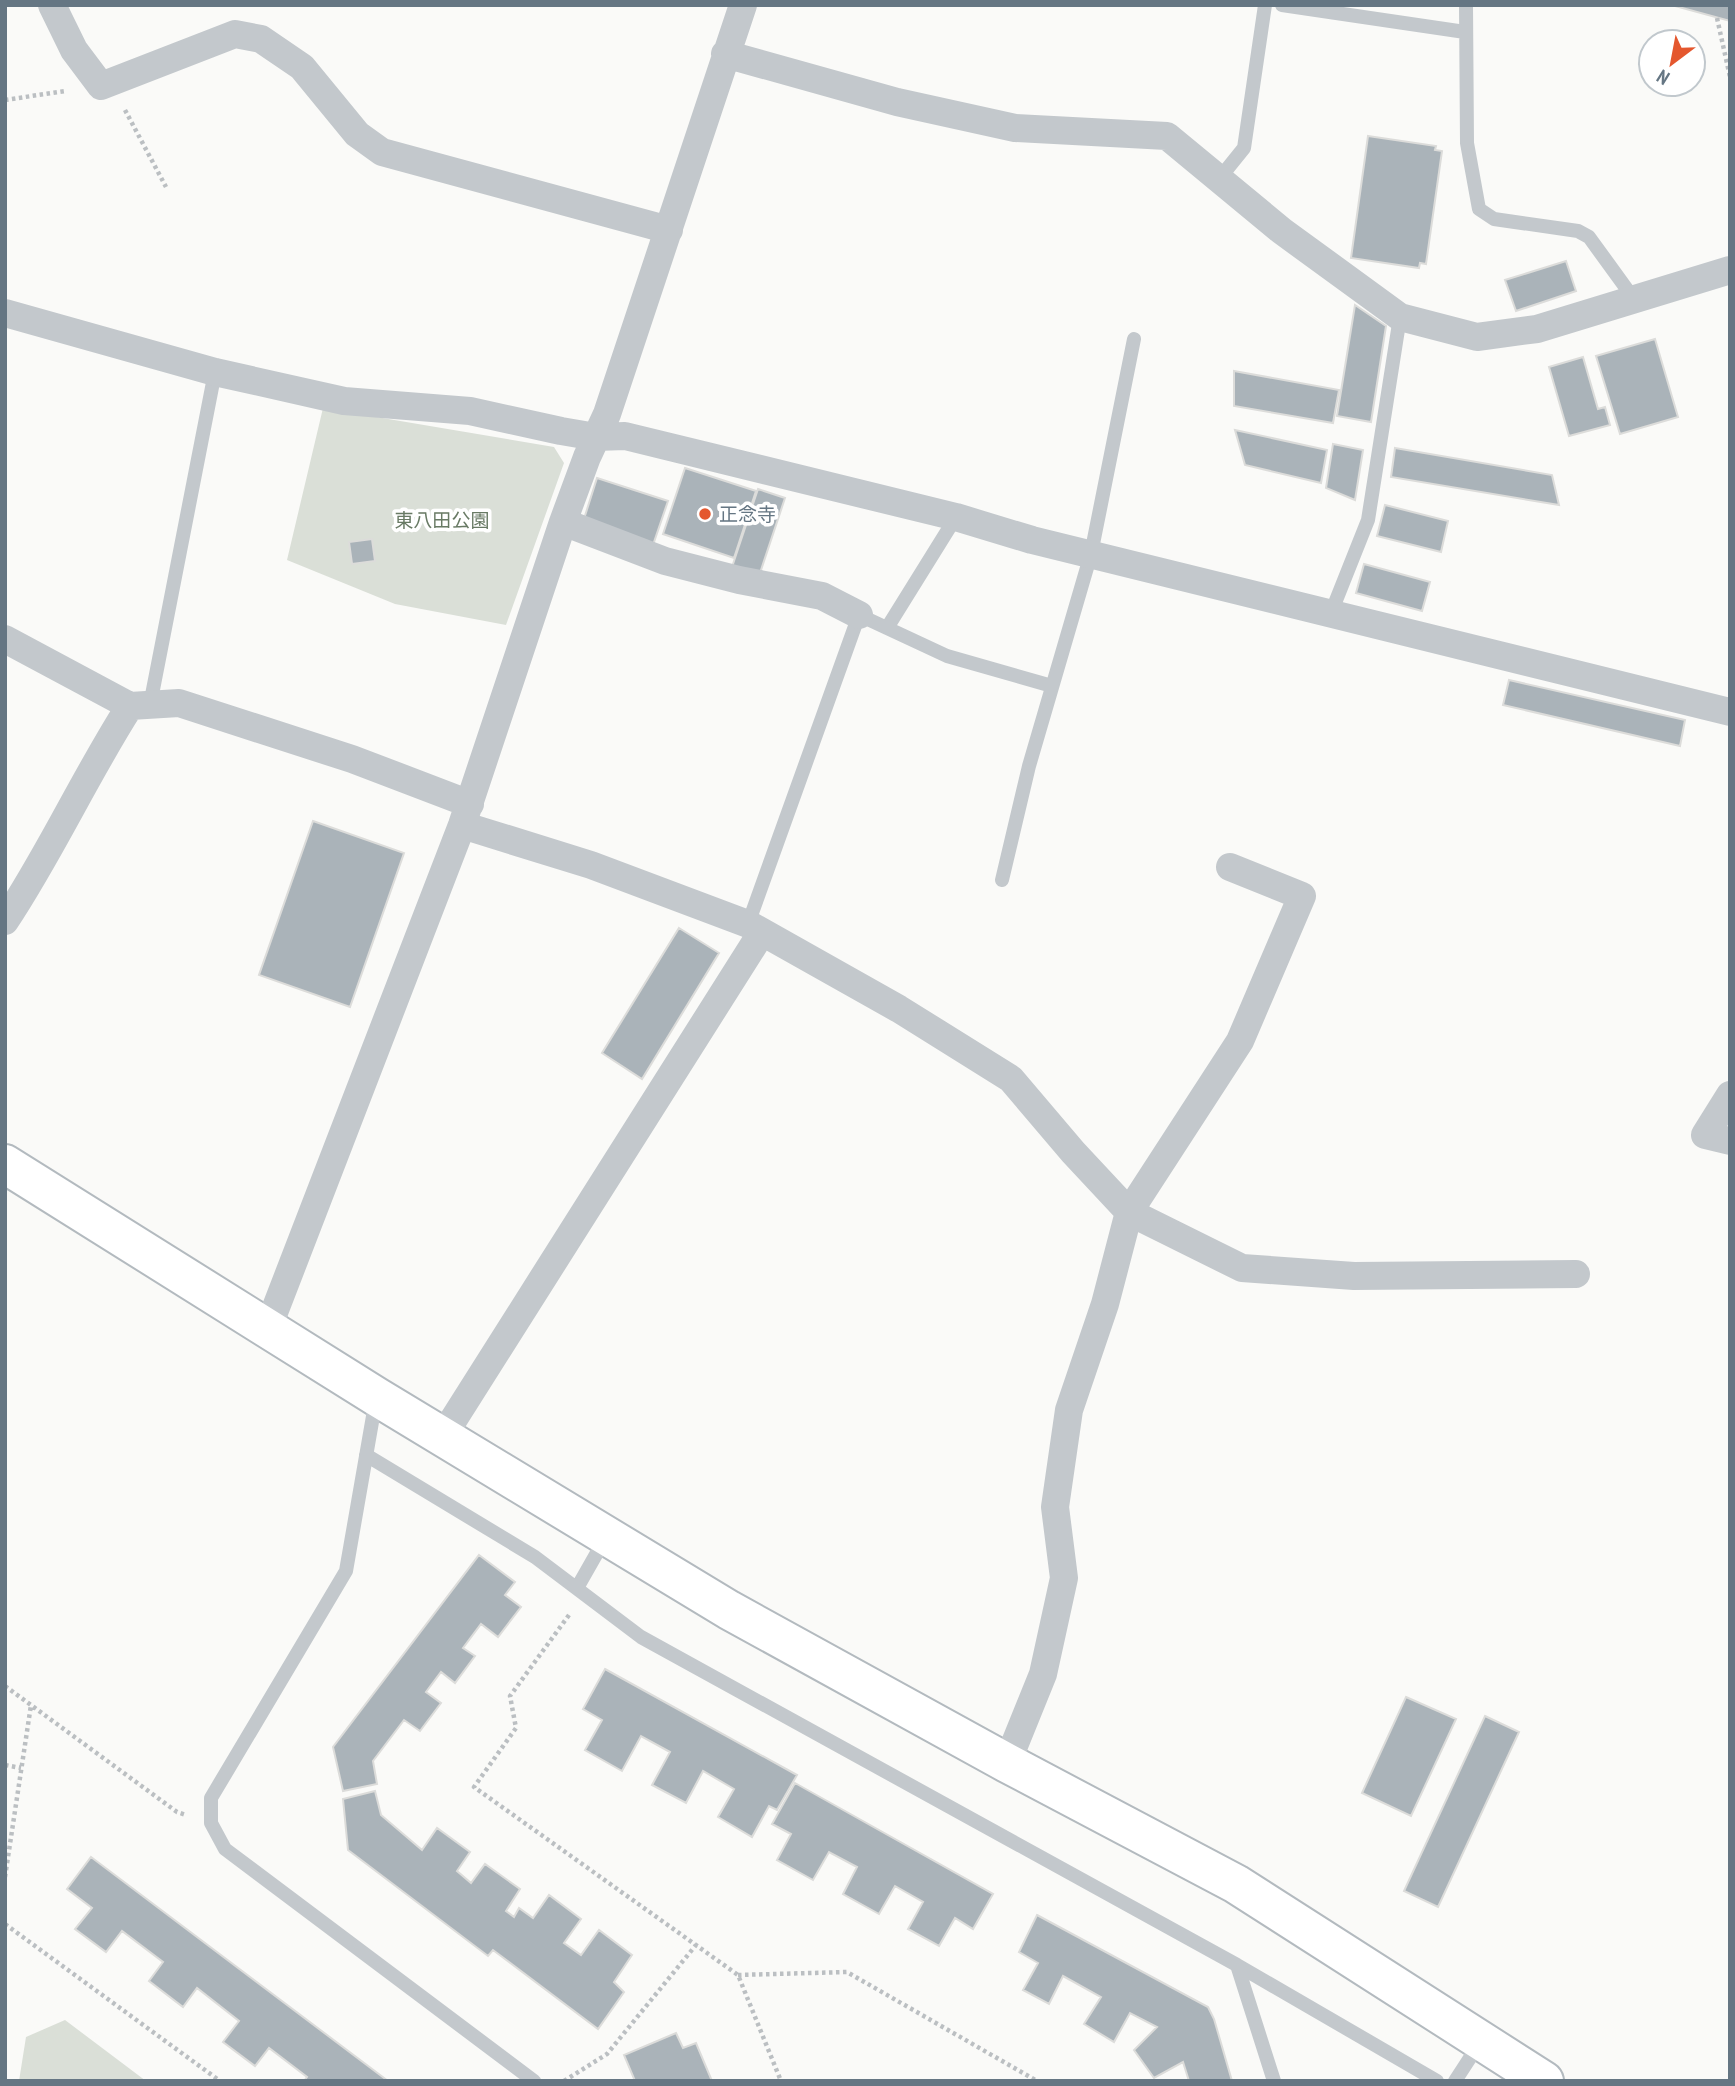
<svg xmlns="http://www.w3.org/2000/svg" width="1735" height="2086" font-family="'PT Sans Narrow','Noto Sans JP',sans-serif">
	<style>
		.green { fill: #dadfd7 }
		.building { fill: #aab3b9; stroke: #dcdcda; stroke-width: 2 }
		.lines { fill: none; stroke-linecap: round; stroke-linejoin: round }
		.secondary-casing { stroke: #b3babf; stroke-width: 42 }
		.path { stroke: #bbbfc2; stroke-width: 4.5; stroke-dasharray: 3.5 3.5; stroke-linecap: butt }
		.lane { stroke: #c3c8cc; stroke-width: 14 }
		.street { stroke: #c3c8cc; stroke-width: 28 }
		.secondary { stroke: #fff; stroke-width: 38 }
		.poi-dot { fill: #e4572e; stroke: #fff; stroke-width: 2.5 }
		.labels { text-anchor: middle; dominant-baseline: central; stroke-width: 7; stroke-linejoin: round; paint-order: stroke }
		.poi-label { font-size: 19px; fill: #657683; stroke: #fff; text-anchor: start }
		.park-label { font-size: 19px; fill: #687a64; stroke: #fff }
	</style>
	<rect width="100%" height="100%" fill="#fafaf8"/>
	<path class="green" d="M323,408L554,447L564,463L506,625L395,604L287,560Z
		M65,2020L146,2081H19L26,2037Z"/>
	<path class="building" d="M1675,5H1730V21L1675,6Z
		M1368,136L1436,146L1435,150L1442,151L1426,264L1420,263L1419,268L1351,258Z
		M1566,261L1576,291L1516,311L1505,280Z
		M1355,305L1386,326L1371,422L1337,416Z
		M1655,339L1678,417L1620,434L1596,356Z
		M1583,357L1598,409L1605,407L1610,425L1569,436L1549,367Z
		M1234,371L1339,390L1333,423L1234,406Z
		M1235,430L1327,450L1321,483L1245,465Z
		M1333,444L1363,450L1355,500L1326,488Z
		M1395,448L1552,475L1559,505L1391,477Z
		M685,468L756,491L734,558L663,534Z
		M597,478L668,501L653,545L583,522Z
		M758,489L785,498L759,576L732,567Z
		M1385,505L1448,521L1441,552L1377,536Z
		M372,539L375,561L352,564L349,542Z
		M1364,564L1430,582L1422,611L1356,593Z
		M1509,680L1685,720L1680,746L1503,705Z
		M313,821L404,853L350,1007L259,975Z
		M679,928L719,953L642,1079L602,1053Z
		M479,1555L515,1582L505,1595L521,1607L498,1637L481,1624L463,1648L475,1656L455,1683L441,1672L426,1692L441,1703L420,1731L404,1720L373,1761L377,1784L343,1791L333,1747Z
		M605,1669L797,1775L777,1810L769,1806L752,1837L718,1817L734,1789L703,1771L686,1803L652,1785L670,1752L641,1736L622,1771L585,1750L602,1720L583,1709Z
		M1406,1697L1456,1719L1411,1816L1362,1793Z
		M1485,1716L1519,1732L1438,1907L1404,1891Z
		M795,1783L993,1894L973,1929L955,1918L939,1946L908,1929L923,1902L895,1886L879,1914L843,1894L857,1867L829,1852L813,1880L777,1860L791,1834L772,1824Z
		M375,1791L381,1815L422,1850L437,1828L470,1852L457,1871L471,1883L485,1864L520,1889L506,1911L514,1917L519,1908L533,1918L549,1895L581,1919L564,1943L581,1955L599,1930L632,1955L614,1982L624,1992L598,2029L493,1950L488,1956L348,1850L343,1799Z
		M91,1857L388,2081H304L307,2077L269,2048L255,2066L223,2042L239,2021L197,1988L183,2007L149,1981L163,1962L122,1931L106,1952L75,1929L92,1908L67,1889Z
		M1037,1915L1208,2007L1214,2019L1232,2081H1189L1183,2062L1154,2078L1134,2050L1157,2027L1130,2013L1114,2042L1084,2024L1101,1997L1063,1976L1049,2004L1023,1990L1038,1963L1019,1952Z
		M676,2033L683,2048L696,2043L712,2081H635L624,2055Z"/>
	<g class="lines">
		<defs>
			<path id="secondary" d="M5,1164L377,1397L729,1610L1007,1763L1236,1884L1544,2081"/>
		</defs>
		<use href="#secondary" class="secondary-casing"/>
		<path class="path" d="M1717,18L1730,77
			M5,100L65,91
			M125,110L166,187
			M569,1615L510,1696L516,1728L474,1787L738,1975L781,2081
			M5,1686L177,1812L186,1815
			M5,1765L21,1768
			M5,1877L31,1705
			M5,1924L220,2081
			M738,1975L847,1972L1037,2081
			M564,2081L607,2054L696,1945"/>
		<path class="lane" d="M1282,5L1465,32
			M1466,5L1467,143L1479,209L1494,219L1578,231L1589,237L1634,299
			M1219,179L1244,148L1265,5
			M1331,613L1368,520L1400,317
			M887,628L956,517
			M150,705L215,372
			M1002,880L1029,766L1091,554L1134,339
			M748,924L859,615L947,656L1052,686
			M376,1399L346,1571L211,1798V1823L225,1849L534,2081
			M366,1455L535,1557L641,1637L1237,1965L1437,2081
			M577,1588L606,1537
			M1237,1965L1274,2081
			M1455,2081L1481,2041"/>
		<path class="street" d="M52,5L74,50L101,86L235,34L261,39L302,67L357,134L382,152L669,230
			M725,54L897,102L1015,128L1167,136L1282,231L1400,317L1477,337L1537,329L1730,270
			M5,313L215,372L344,401L470,411L561,431L596,437L625,436L956,517L1032,540L1730,712
			M563,522L665,561L739,580L822,596L859,615
			M5,639L130,706L179,703L352,759L470,804
			M462,825L591,865L748,924L899,1009L1011,1079L1073,1152L1129,1212L1242,1268L1354,1276L1576,1274
			M5,921C51,852 85,776 130,706
			M1730,1095L1705,1135L1730,1141
			M268,1328L462,825L563,522L587,457L607,414L743,5
			M443,1436L762,932
			M1007,1763L1043,1674L1064,1578L1055,1507L1069,1410L1105,1304L1129,1212L1240,1041L1302,896L1230,867"/>
		<use href="#secondary" class="secondary"/>
	</g>
	<circle class="poi-dot" cx="705" cy="514" r="7"/>
	<g class="labels">
		<g class="poi-label">
			<text x="719" y="514">正念寺</text>
		</g>
		<g class="park-label">
			<text x="442" y="520">東八田公園</text>
		</g>
	</g>
	<rect width="1735" height="2086" fill="none" stroke="#657683" stroke-width="14"/>
	<g transform="translate(1672 63) rotate(212)"><circle r="33" fill="#ffffff" stroke="#c1c8cd" stroke-width="2"/>
	<path d="M0-5L12 26L0 18L-12 26Z" fill="#e4572e"/>
	<text y="-10" font-size="19" font-weight="bold" text-anchor="middle" fill="#657683">N</text>
	</g>
</svg>
